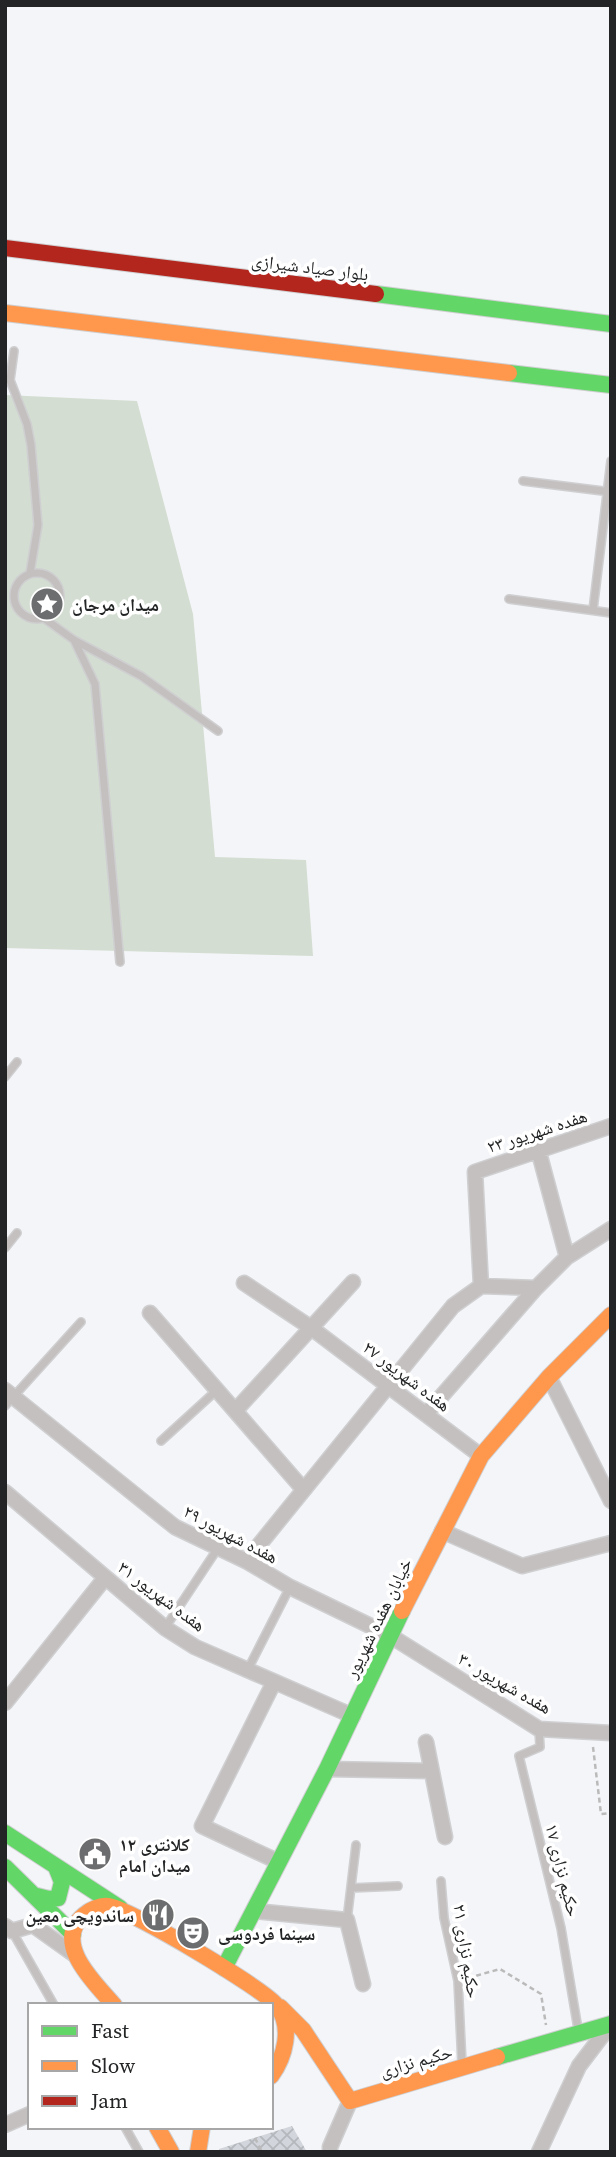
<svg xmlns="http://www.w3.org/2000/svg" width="616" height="2157" font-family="'Source Serif 4','Noto Naskh Arabic',serif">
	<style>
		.garden { fill: #d3ddd1 }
		.building { fill: url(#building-cross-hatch) }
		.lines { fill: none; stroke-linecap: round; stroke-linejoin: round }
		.lane-casing { stroke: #cfcfd1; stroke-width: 10 }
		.street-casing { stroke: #cfcfd1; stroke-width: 17 }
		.fast-casing { stroke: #cfcfd1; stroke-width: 18 }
		.slow-casing { stroke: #cfcfd1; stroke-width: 18 }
		.jam-casing { stroke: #cfcfd1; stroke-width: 18 }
		.path { stroke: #bbbaba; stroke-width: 2.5; stroke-dasharray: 5 3.5; stroke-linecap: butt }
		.lane { stroke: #c4c0bf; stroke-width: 7 }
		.street { stroke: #c4c0bf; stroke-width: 14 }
		.fast { stroke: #63d668; stroke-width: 16 }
		.slow { stroke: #ff974d; stroke-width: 16 }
		.jam { stroke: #b3261e; stroke-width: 16 }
		.labels { text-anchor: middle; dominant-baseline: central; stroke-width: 7; stroke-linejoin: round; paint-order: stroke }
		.street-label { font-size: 18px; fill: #232425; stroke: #fff }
		.poi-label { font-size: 18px; font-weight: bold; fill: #232425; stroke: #fff; text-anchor: start }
	</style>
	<defs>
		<pattern id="building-cross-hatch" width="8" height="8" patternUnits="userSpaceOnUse" patternTransform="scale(1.75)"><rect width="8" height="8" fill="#d2d5db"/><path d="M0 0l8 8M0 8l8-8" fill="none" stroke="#b4b7bc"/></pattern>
	</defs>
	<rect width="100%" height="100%" fill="#f4f5f8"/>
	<path class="garden" d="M5,395L137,401L193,614L215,857L306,860L313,956L5,948Z"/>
	<path class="building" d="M292,2126L307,2152H219V2149Z"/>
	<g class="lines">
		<defs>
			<path id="lane" d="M5,379L10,380L27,424L31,445L38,525L30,573
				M10,380L14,351
				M523,481L611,492
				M14 596a23 23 0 1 1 46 0a23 23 0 1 1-46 0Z
				M509,599L611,613
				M593,610L611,461
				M45,619L74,640L141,676L218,731
				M74,640L95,684L120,962
				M5,1077L17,1062
				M5,1248L17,1233
				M5,1406L81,1322
				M161,1441L217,1390
				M165,1628L218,1548
				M247,1671L290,1587
				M539,1729L540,1747L519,1756L561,1928L578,2029
				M441,1881L444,1918L458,1981L462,2064
				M351,1888L398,1886
				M347,1920L356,1845
				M12,1931L54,2005
				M125,2127L139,2152"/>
			<path id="street" d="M538,1149L567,1257
				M244,1283L310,1327L481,1456
				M481,1286L475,1172L611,1126
				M150,1313L303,1489
				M549,1377L611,1501
				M5,1390L175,1527L246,1561L290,1587L389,1635L539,1729L611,1733
				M236,1410L353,1282
				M426,1414L536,1288L567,1257L611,1229
				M5,1492L165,1628L195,1647L353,1716
				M442,1531L522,1566L611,1543
				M246,1561L453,1306L481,1286L536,1288
				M274,1682L202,1826L279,1862
				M5,1703L105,1578
				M426,1742L445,1837
				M327,1769L431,1771
				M254,1911L347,1920L363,1984
				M5,1926L12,1931L33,1925L75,1955
				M5,2125L30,2114
				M330,2152V2147L350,2101
				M539,2152L579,2066L611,2024"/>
			<path id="fast" d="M376,294L611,324
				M509,373L611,385
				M5,1833L120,1908
				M5,1867L73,1934
				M37,1896L49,1899L58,1898L62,1882L56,1867
				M224,1968L327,1769L402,1611
				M497,2057L611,2024"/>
			<path id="slow" d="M5,313L509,373
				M402,1611L481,1456L549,1377L611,1315
				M114,2005C96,1984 51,1943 84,1915C90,1910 100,1905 108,1906C130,1909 264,1989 277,2006C293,2027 285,2057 271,2076
				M280,2007L303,2030L350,2101L497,2057
				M157,2127L171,2152
				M198,2152L202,2127"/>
			<path id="jam" d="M5,248L376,294"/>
		</defs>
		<use href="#lane" class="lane-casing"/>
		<use href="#street" class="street-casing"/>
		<use href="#fast" class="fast-casing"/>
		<use href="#slow" class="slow-casing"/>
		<use href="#jam" class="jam-casing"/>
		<path class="path" d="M593,1747L601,1814L611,1813
			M468,1978L500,1969L541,1994L546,2025
			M255,2138L262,2152"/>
		<use href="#lane" class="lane"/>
		<use href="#street" class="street"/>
		<use href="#fast" class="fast"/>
		<use href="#slow" class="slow"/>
		<use href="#jam" class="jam"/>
	</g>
	<defs>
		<symbol id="sight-disc" viewBox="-11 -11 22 22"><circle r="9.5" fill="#6c6d6f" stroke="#fff"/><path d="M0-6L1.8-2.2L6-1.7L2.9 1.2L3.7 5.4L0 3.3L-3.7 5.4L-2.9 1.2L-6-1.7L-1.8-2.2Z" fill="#fff"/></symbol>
		<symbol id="civic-disc" viewBox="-11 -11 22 22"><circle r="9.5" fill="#6c6d6f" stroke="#fff"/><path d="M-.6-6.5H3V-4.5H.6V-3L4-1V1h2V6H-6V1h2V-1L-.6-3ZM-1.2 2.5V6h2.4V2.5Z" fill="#fff"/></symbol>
		<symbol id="restaurant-disc" viewBox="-11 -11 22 22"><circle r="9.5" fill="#6c6d6f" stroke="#fff"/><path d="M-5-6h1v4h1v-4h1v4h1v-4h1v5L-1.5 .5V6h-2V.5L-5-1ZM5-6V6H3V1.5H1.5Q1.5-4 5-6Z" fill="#fff"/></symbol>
		<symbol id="theatre-disc" viewBox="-11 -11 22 22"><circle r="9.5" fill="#6c6d6f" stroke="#fff"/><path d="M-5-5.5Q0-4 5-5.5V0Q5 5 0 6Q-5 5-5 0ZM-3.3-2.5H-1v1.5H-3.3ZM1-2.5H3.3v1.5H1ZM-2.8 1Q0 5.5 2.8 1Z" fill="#fff"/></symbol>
	</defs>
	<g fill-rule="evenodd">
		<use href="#sight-disc" x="28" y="585" width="38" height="38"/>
		<use href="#civic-disc" x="76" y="1835" width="38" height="38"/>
		<use href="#restaurant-disc" x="139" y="1896" width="38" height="38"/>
		<use href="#theatre-disc" x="174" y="1914" width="38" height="38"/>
	</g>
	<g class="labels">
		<g class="street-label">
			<text transform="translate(310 267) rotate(7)">بلوار صیاد شیرازی</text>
			<text transform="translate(537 1131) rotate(-18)">هفده شهریور ۲۳</text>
			<text transform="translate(407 1376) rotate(37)">هفده شهریور ۲۷</text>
			<text transform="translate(231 1534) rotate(28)">هفده شهریور ۲۹</text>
			<text transform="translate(162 1596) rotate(37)">هفده شهریور ۳۱</text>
			<text transform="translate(378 1618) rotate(-64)">خیابان هفده شهریور</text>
			<text transform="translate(505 1683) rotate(30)">هفده شهریور ۳۰</text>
			<text transform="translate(563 1870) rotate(76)">حکیم نزاری ۱۷</text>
			<text transform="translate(467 1951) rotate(81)">حکیم نزاری ۲۱</text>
			<text transform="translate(416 2061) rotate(-16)">حکیم نزاری</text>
		</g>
		<g class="poi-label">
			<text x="72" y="604">میدان مرجان</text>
			<text x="119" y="1844">کلانتری ۱۲<tspan x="119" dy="21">میدان امام</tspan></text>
			<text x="134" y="1915" text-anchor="end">ساندویچی معین</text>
			<text x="218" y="1933">سینما فردوسی</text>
		</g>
	</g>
	<rect width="616" height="2157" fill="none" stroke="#232425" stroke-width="14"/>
	<rect x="28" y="2003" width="245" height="126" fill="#ffffff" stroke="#a7a7a8" stroke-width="2"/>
	<rect x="42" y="2026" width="35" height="10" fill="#63d668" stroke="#a7a7a8" stroke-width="2"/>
	<text x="91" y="2038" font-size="21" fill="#232425">Fast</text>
	<rect x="42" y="2061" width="35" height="10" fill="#ff974d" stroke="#a7a7a8" stroke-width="2"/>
	<text x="91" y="2073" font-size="21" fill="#232425">Slow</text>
	<rect x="42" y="2096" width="35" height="10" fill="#b3261e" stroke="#a7a7a8" stroke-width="2"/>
	<text x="91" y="2108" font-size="21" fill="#232425">Jam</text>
</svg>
